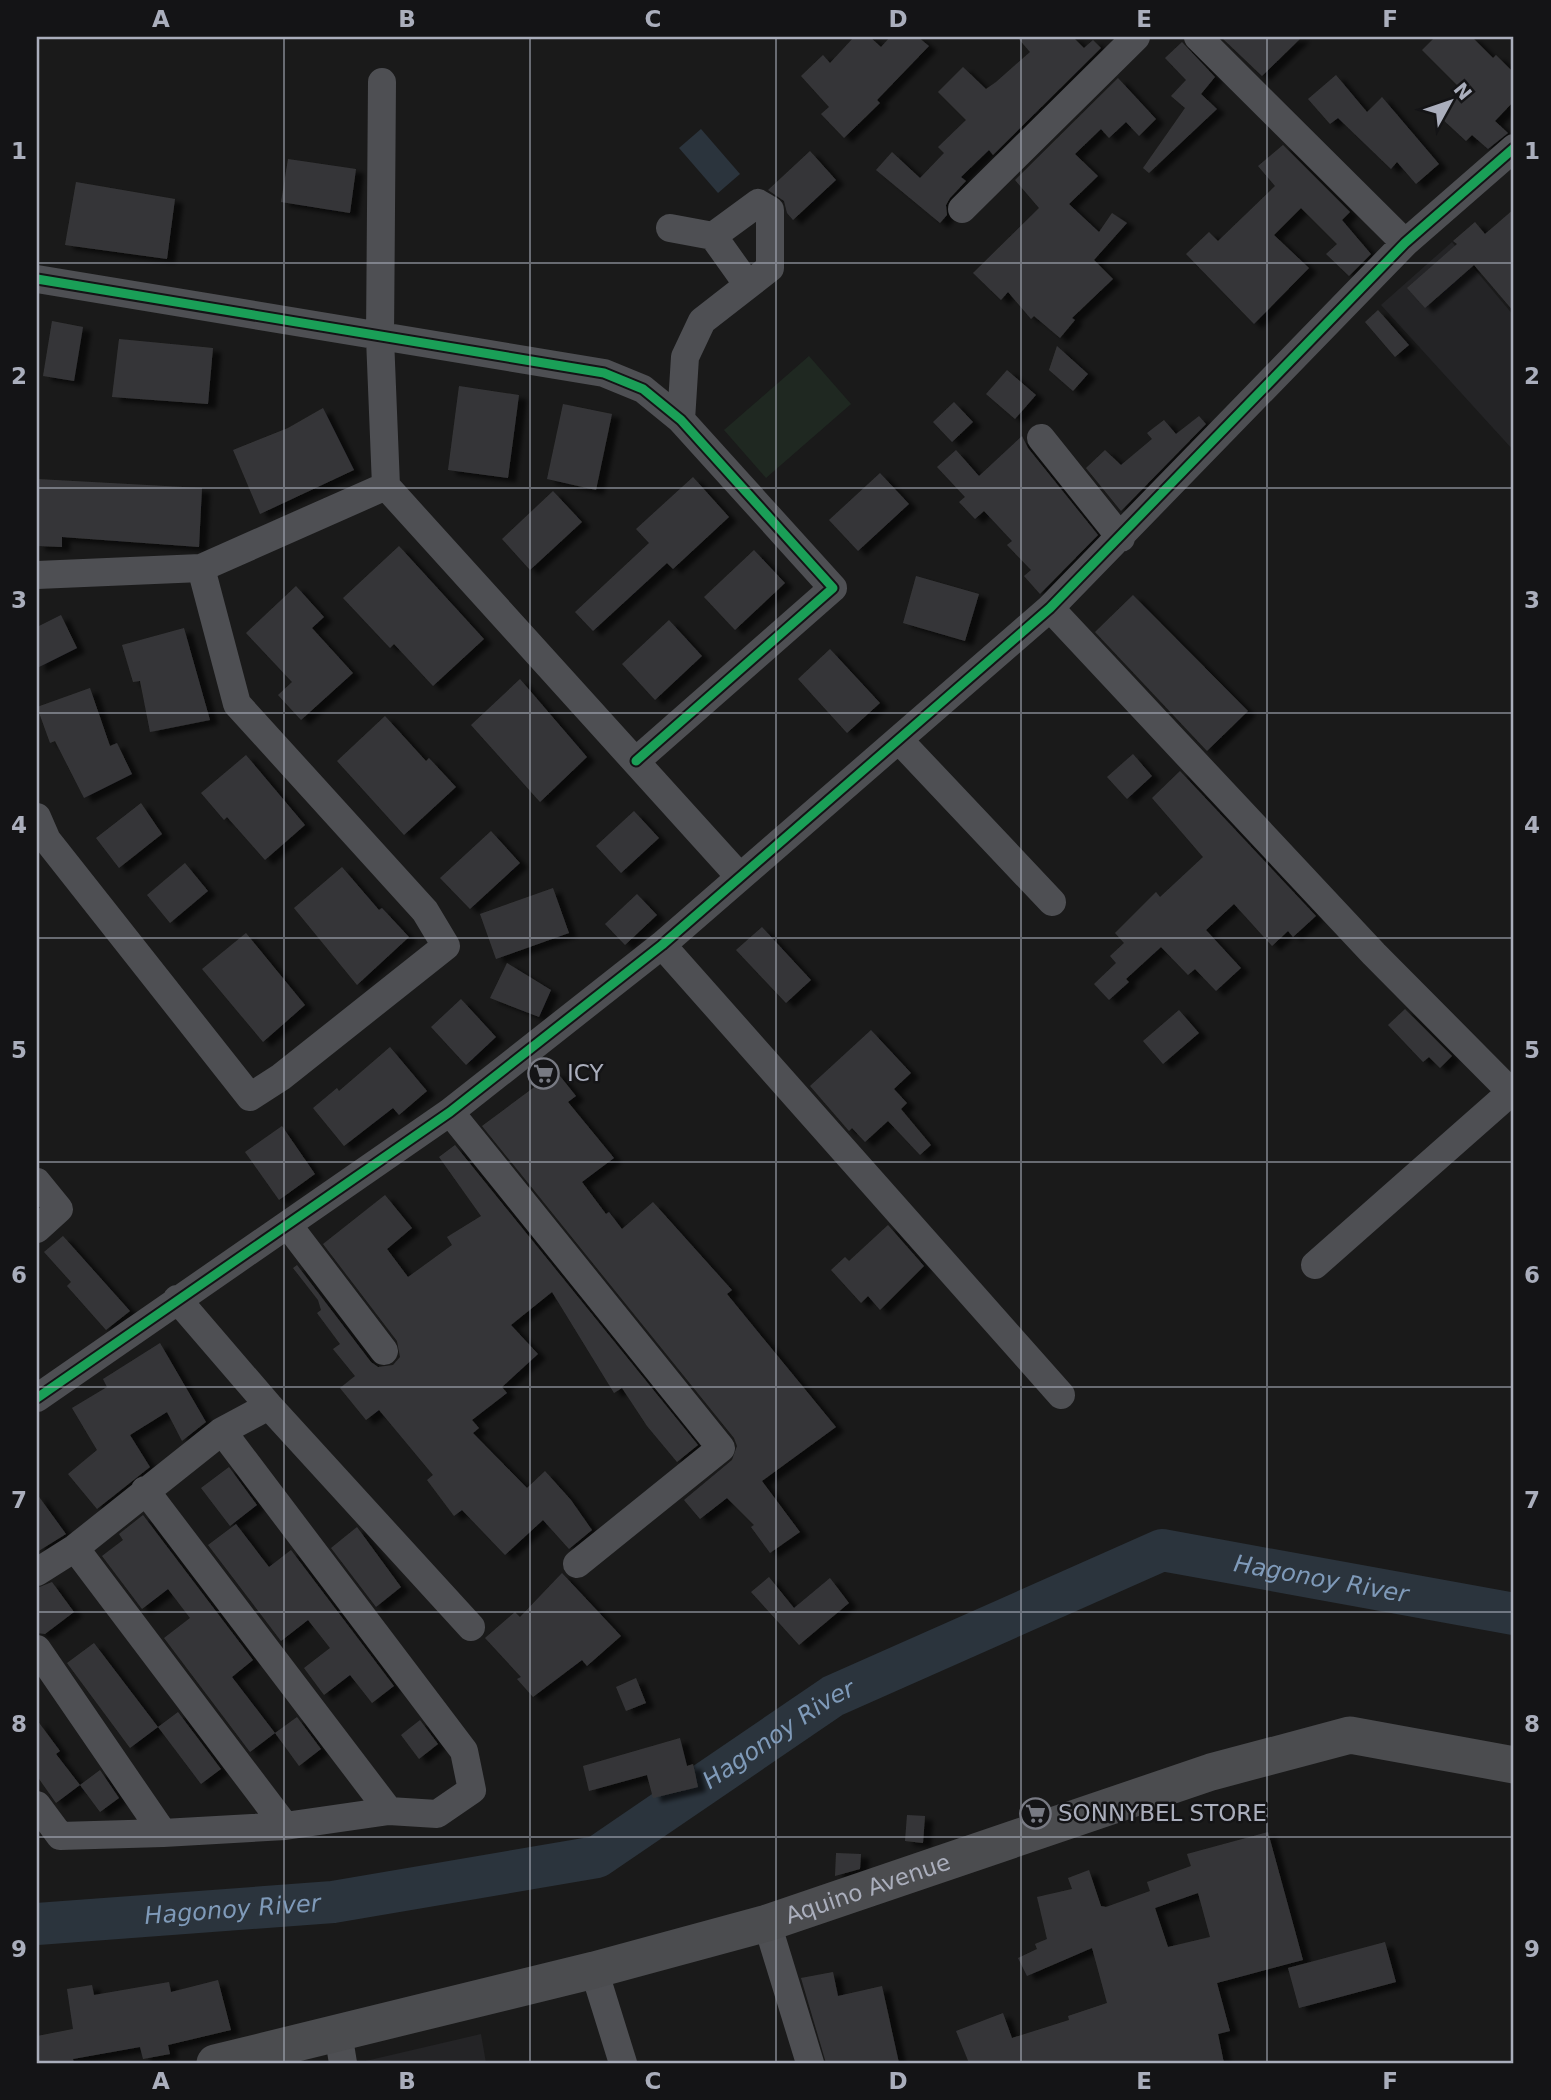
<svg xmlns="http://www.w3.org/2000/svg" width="1551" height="2100" font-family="'DejaVu Sans',sans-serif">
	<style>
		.built { fill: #242426 }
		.green { fill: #1f2821 }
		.water { fill: #2b343d }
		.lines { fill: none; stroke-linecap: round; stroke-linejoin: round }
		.river { stroke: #2b343d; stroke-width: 42 }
		.building { fill: #363638; fill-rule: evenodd; filter: url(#shadow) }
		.minor { stroke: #4e4f53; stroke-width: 28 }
		.major { stroke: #4b4c4f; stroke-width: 37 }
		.cycleway-casing { stroke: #141416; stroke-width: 13 }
		.cycleway { stroke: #1a9f57; stroke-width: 9 }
		.grid { fill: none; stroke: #aaaebc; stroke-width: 2; stroke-opacity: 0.55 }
		.labels { text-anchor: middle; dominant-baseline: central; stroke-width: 5; stroke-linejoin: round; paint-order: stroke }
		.poi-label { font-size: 23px; fill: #aaaebc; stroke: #141416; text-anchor: start }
		.street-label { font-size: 23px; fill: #aaaebc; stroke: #141416 }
		.water-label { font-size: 24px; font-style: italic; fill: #7f9ab9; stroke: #141416 }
		.neatline { fill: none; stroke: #aaaebc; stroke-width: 2.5 }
		.grid-label { font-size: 23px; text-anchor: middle; font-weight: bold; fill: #aaaebc }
	</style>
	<defs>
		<filter id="shadow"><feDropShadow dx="8" dy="4.5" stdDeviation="2" flood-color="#0009"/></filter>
	</defs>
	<rect width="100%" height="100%" fill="#1a1a1a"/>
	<path class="built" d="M1452,242L1514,316V451L1381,305Z
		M481,2034L486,2063H357Z"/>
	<path class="green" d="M809,356L851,404L766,478L724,430Z"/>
	<path class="water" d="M701,129L740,174L718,193L679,148Z"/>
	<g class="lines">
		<path class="river" id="s1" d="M37,1924L333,1902L597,1857L833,1696L1162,1550L1514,1614"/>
	</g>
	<path class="building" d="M854,37H870L881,47L890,37H918L929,46L877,100L880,103L844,138L821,114L829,107L801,76L823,55L830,63Z
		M1017,37H1073L1084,48L1093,40L1101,48L993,155L989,150L961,177L966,181L950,198L946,205L947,215L940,223L876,170L892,152L920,178L944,153L938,147L966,120L938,92L963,67L986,89L996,82L1030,52Z
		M1221,37H1302L1262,76Z
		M1435,37H1472L1493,58L1496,55L1514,73V101L1495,121L1508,133L1488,149L1472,135L1466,141L1439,116L1463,91L1422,50Z
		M1182,42L1215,77L1201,94L1217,109L1149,173L1143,168L1185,108L1171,96L1186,80L1165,58Z
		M1336,75L1367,112L1382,97L1439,164L1416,184L1397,162L1391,169L1338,118L1330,124L1308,99Z
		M1118,78L1156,119L1139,136L1126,122L1109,138L1101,129L1075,154L1098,176L1069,204L1099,232L1112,213L1127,223L1094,260L1113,279L1072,318L1075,320L1060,338L1034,316L1031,319L1008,292L1001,300L973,273L1039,208L1015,180Z
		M1283,145L1350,212L1342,220L1371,254L1349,276L1326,254L1337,244L1301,208L1274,235L1309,268L1254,324L1186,254L1209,232L1218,241L1275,186L1258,166Z
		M810,151L836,180L793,220L787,213L784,201L768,190Z
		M288,159L356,169L350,213L281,202Z
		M76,182L175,199L167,259L65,245Z
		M1514,209V312L1474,265L1425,308L1407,288L1457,244L1453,241L1475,222L1485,234Z
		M1378,310L1409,345L1395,357L1365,322Z
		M52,321L83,327L74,381L43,376Z
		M119,339L213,348L208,404L112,397Z
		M1057,346L1088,374L1073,391L1049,370Z
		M1007,370L1036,395L1015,419L986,394Z
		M459,386L519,395L508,478L448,470Z
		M954,402L973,422L952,442L933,422Z
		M563,404L612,414L596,490L547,479Z
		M323,408L354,470L260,514L233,450L288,428Z
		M1199,416L1206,424L1121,511L1086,468L1105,450L1121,465L1152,439L1147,433L1164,420L1176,434Z
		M1022,436L1028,448L1098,535L1040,594L1024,576L1031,570L1007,545L1012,541L984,511L975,519L959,502L965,497L937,467L956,450L979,476Z
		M880,473L909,504L858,551L829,520Z
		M693,477L729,517L673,569L667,563L593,631L575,612L649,543L636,529Z
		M37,479L202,488L199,547L62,537V547L37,546Z
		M553,491L582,522L530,570L502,539Z
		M399,546L484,639L433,686L394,644L390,648L343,598Z
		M754,550L785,583L735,630L704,597Z
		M916,576L979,594L965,641L903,623Z
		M296,586L324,617L312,628L353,673L301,720L278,695L292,682L246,633Z
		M1133,595L1248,711L1207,751L1095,632Z
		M61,615L77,648L37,668V627Z
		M669,620L702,656L655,700L622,664Z
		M184,628L210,720L150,732L140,681L133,682L122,645Z
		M830,649L880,703L847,733L798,679Z
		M520,679L587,757L540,802L471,725Z
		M90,688L110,746L117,743L132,774L84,798L55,741L50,743L37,707Z
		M385,716L426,761L429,758L456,787L404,835L337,761Z
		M1133,754L1152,776L1127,799L1107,777Z
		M246,755L305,825L265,860L227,817L224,820L201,793Z
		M1180,771L1316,916L1293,937L1288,931L1272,946L1234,904L1206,930L1241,968L1216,991L1195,969L1188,975L1161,947L1126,979L1129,982L1109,1000L1094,984L1116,963L1110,956L1124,943L1115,933L1156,892L1160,897L1203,857L1152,798Z
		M141,803L162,834L119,868L96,838Z
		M634,811L659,838L621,873L596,846Z
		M491,831L520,863L470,909L440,878Z
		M185,863L208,891L170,923L147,895Z
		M342,867L379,910L382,908L409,937L357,985L294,908Z
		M553,888L569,933L496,959L480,914Z
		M637,894L657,915L625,945L605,924Z
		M762,927L811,980L786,1003L736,950Z
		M246,933L305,1005L263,1042L202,969Z
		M507,963L551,990L539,1017L490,998Z
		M461,999L496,1037L466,1065L431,1027Z
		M1405,1009L1452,1056L1440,1068L1429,1057L1423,1062L1388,1025Z
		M1179,1010L1199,1033L1163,1064L1143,1041Z
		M871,1030L911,1073L894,1089L907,1103L901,1109L931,1145L920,1155L888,1121L865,1142L852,1128L849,1131L810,1086Z
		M390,1047L427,1091L399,1115L393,1108L344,1146L313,1108L337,1088L339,1091Z
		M556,1071L576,1096L568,1102L614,1158L582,1182L606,1214L609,1212L622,1229L653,1202L732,1290L727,1294L836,1427L762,1481L800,1532L770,1553L751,1527L754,1525L727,1498L700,1519L684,1500L732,1460L737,1446L734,1438L482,1126Z
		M282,1126L315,1174L279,1200L245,1152Z
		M455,1145L698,1445L677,1462L647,1426L622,1388L614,1393L552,1292L511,1325L538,1354L502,1387L507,1393L472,1420L479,1428L473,1433L527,1488L545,1471L571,1500L592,1530L569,1549L543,1520L505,1555L462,1510L454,1516L427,1480L433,1475L379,1410L366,1420L340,1388L355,1376L333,1349L340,1344L317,1313L321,1310L318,1300L293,1268L297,1265L371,1362L378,1367L393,1365L400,1357L397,1341L323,1244L385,1195L412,1228L387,1249L408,1277L452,1245L447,1237L481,1216L439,1157Z
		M888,1225L924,1266L880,1310L868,1296L861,1303L831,1270L845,1257L849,1261Z
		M63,1236L130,1311L106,1330L67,1286L71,1282L44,1252Z
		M160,1343L206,1422L182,1441L167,1412L130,1435L150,1467L97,1509L68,1474L97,1450L72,1408L107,1387L103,1379Z
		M229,1467L257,1505L230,1526L201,1488Z
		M37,1494L66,1534L37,1552Z
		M143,1515L253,1660L232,1677L275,1733L250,1752L164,1638L190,1618L168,1589L142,1609L102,1556L123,1540L119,1534Z
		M236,1524L269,1567L291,1550L394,1686L372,1703L350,1675L324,1695L304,1668L330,1648L308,1620L281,1641L208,1545Z
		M357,1527L401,1587L376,1607L331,1548Z
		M562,1573L621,1636L587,1666L582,1660L533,1697L517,1679L521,1677L485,1638L515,1612L520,1617Z
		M769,1577L794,1608L830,1578L849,1603L799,1645L751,1592Z
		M52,1582L74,1612L45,1634L37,1633V1588Z
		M94,1643L158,1727L130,1748L67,1663Z
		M636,1678L646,1703L626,1711L616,1687Z
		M178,1712L221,1769L201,1784L158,1727Z
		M297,1717L321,1749L299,1766L275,1733Z
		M37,1720L60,1751L56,1754L80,1785L56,1803L37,1776Z
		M420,1720L438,1744L419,1759L401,1735Z
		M680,1738L687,1766L693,1764L698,1787L653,1798L647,1775L589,1791L583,1766Z
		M100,1770L119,1798L100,1812L80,1785Z
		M907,1815L925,1816L923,1843L905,1841Z
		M1268,1832L1303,1960L1217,1983L1230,2031L1218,2034L1224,2063H969L956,2031L1003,2013L1012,2038L1069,2020L1068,2016L1107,2003L1092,1948L1027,1976L1018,1958L1037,1949L1035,1944L1047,1939L1037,1897L1072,1889L1068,1878L1089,1870L1101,1906L1106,1907L1150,1891L1147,1882L1191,1866L1187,1854ZM1198,1893L1210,1937L1168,1947L1155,1908Z
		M836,1853L861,1854L860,1869L835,1876Z
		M1385,1942L1396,1982L1299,2008L1288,1968Z
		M833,1972L838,1996L882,1986L899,2063H826L801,1978Z
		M218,1980L231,2030L168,2045L170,2054L143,2059L140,2047L73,2059L74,2063H37V2036L73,2029L67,1989L92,1985L94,1995L169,1982L171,1992Z"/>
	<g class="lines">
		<path class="minor" d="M1198,37L1405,243
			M382,82L380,338L386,486L740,877
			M962,209L1136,37
			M670,228L713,236L748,285
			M37,279L604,373L643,389L681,420L833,588L636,761
			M681,420L685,357L702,321L770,268V210L758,203L713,236
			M1041,438L1121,538
			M37,575L201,568L386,486
			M1050,608L1374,954L1511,1092L1315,1265
			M899,740L1052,902
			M37,817L47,840L250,1097L281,1077L446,946L425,911L237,704L201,568
			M662,945L1061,1395
			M450,1112L721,1448L577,1564
			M37,1182L59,1209L37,1229
			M288,1225L384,1351
			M177,1299L269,1406L471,1627
			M37,1398L450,1112L662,945L1050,608L1405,243L1514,148
			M222,1431L269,1406
			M145,1490L389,1811
			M75,1548L285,1826
			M37,1572L75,1548L222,1431L464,1751L472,1790L437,1814L389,1811L285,1826L163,1833
			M37,1649L163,1833L60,1836L37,1805
			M767,1923L810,2063
			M594,1970L623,2063
			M338,2033L343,2063"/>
		<path class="major" id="s2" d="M215,2063L594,1970L767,1923L1211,1772L1350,1735L1514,1765"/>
		<defs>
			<path id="cycleway" d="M37,279L604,373L643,389L681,420L833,588L636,761
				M37,1398L450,1112L662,945L1050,608L1405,243L1514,148"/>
		</defs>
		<use href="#cycleway" class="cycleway-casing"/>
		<use href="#cycleway" class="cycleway"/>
	</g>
	<path class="grid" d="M284,37V2063M530,37V2063M776,37V2063M1021,37V2063M1267,37V2063M37,263H1514M37,488H1514M37,713H1514M37,938H1514M37,1162H1514M37,1387H1514M37,1612H1514M37,1837H1514"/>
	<defs>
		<symbol id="supermarket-ring" viewBox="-11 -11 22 22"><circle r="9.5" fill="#141416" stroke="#787a83" stroke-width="1.5"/><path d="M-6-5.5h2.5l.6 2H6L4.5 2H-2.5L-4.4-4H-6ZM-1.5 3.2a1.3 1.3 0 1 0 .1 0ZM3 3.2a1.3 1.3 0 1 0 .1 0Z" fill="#787a83"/></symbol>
	</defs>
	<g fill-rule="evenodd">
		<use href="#supermarket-ring" x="526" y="1056" width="35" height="35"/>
		<use href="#supermarket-ring" x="1018" y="1796" width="35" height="35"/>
	</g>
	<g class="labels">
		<g class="poi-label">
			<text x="567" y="1073">ICY</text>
			<text x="1058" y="1813">SONNYBEL STORE</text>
		</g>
		<g class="street-label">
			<text stroke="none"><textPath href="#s2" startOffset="676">Aquino Avenue</textPath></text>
		</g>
		<g class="water-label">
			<text stroke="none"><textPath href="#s1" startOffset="1372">Hagonoy River</textPath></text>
			<text stroke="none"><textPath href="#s1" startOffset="784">Hagonoy River</textPath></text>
			<text stroke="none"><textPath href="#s1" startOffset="196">Hagonoy River</textPath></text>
		</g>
	</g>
	<rect width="1551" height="2100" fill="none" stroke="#141416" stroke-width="77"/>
	<g transform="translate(1450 102) rotate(50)" stroke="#141416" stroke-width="5" paint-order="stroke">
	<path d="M0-5L12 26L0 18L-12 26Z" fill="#aaaebc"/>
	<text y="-10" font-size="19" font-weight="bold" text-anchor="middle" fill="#aaaebc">N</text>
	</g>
	<rect x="38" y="38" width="1474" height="2024" class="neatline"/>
	<g class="grid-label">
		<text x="161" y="27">A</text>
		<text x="407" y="27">B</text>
		<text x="653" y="27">C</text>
		<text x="898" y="27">D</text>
		<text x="1144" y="27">E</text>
		<text x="1390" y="27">F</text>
		<text x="19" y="159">1</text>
		<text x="1532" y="159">1</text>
		<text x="19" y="384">2</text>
		<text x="1532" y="384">2</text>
		<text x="19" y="608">3</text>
		<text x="1532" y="608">3</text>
		<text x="19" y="833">4</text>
		<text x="1532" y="833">4</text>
		<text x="19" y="1058">5</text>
		<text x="1532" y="1058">5</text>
		<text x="19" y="1283">6</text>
		<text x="1532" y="1283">6</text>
		<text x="19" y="1508">7</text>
		<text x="1532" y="1508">7</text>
		<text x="19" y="1732">8</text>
		<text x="1532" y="1732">8</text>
		<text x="19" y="1957">9</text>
		<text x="1532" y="1957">9</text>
		<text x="161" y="2089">A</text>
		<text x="407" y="2089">B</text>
		<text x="653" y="2089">C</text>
		<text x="898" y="2089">D</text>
		<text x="1144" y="2089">E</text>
		<text x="1390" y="2089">F</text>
	</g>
</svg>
